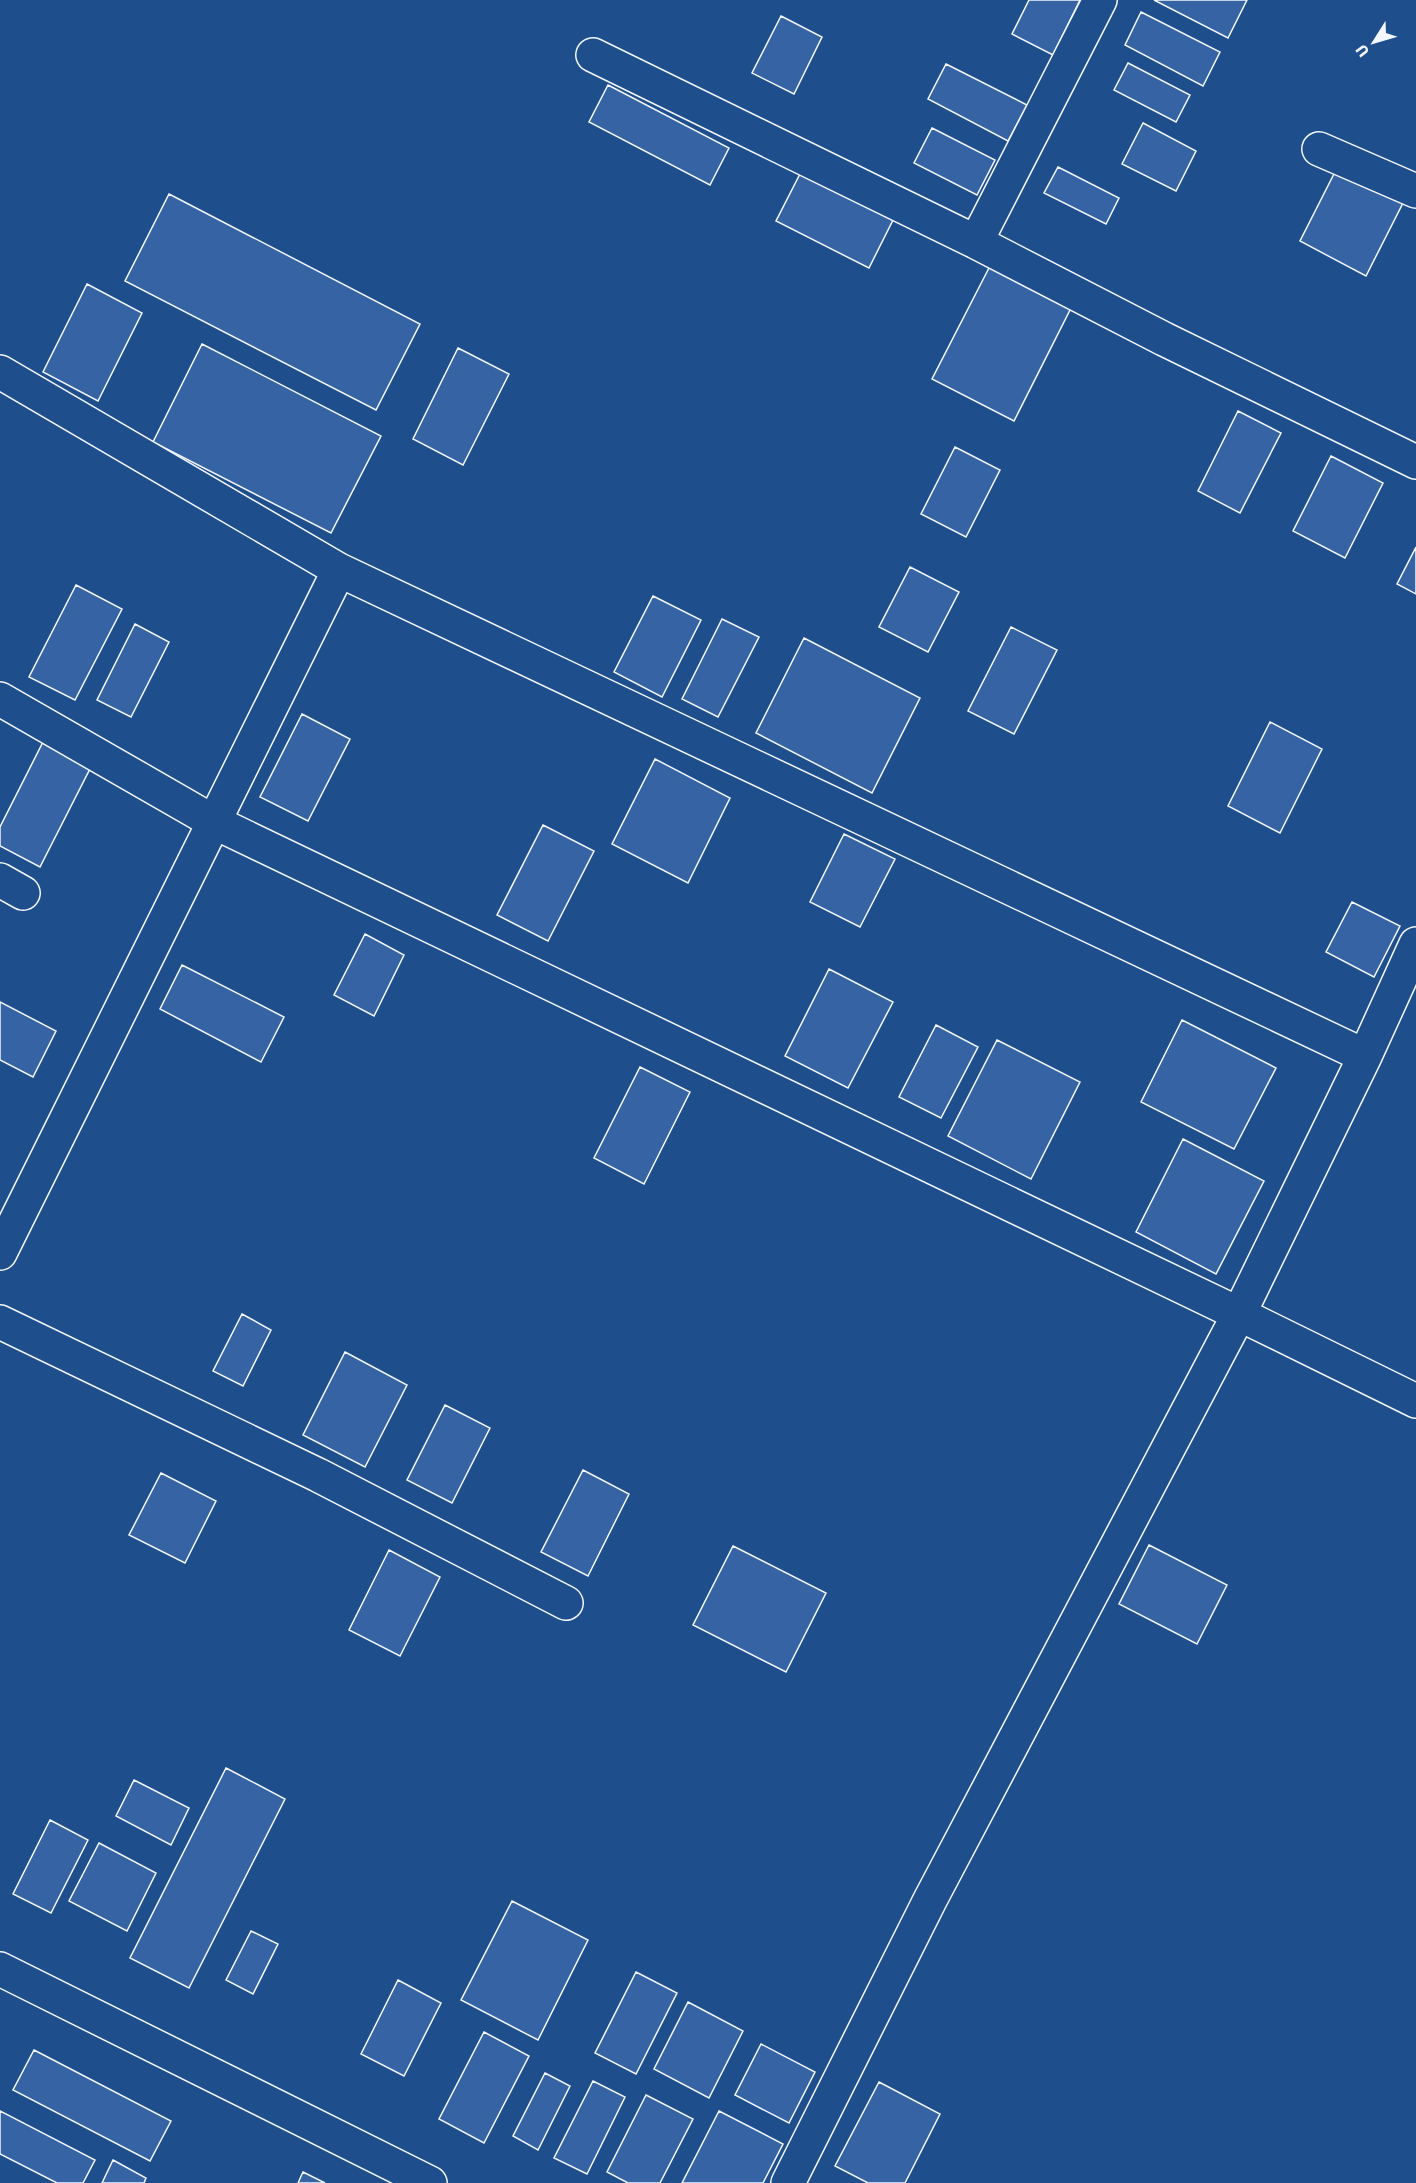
<svg xmlns="http://www.w3.org/2000/svg" width="1416" height="2183" font-family="Signika,sans-serif">
	<style>
		.building { fill: #3563a3; stroke: #f2f6ff; stroke-width: 1.5 }
		.lines { fill: none; stroke-linecap: round; stroke-linejoin: round }
		.street-casing { stroke: #f2f6ff; stroke-width: 36 }
		.secondary-casing { stroke: #f2f6ff; stroke-width: 36 }
		.street { stroke: #1f4e8c; stroke-width: 33 }
		.secondary { stroke: #1f4e8c; stroke-width: 33 }
	</style>
	<rect width="100%" height="100%" fill="#1f4e8c"/>
	<path class="building" d="M1029,0H1080L1053,55L1012,34Z
		M1154,0H1247L1228,38Z
		M1141,12L1220,52L1203,86L1125,45Z
		M781,16L822,37L794,94L752,73Z
		M1128,63L1190,95L1176,122L1114,90Z
		M946,64L1027,105L1008,141L928,99Z
		M608,85L729,148L710,185L589,122Z
		M1143,123L1196,151L1176,191L1122,164Z
		M932,128L995,160L977,195L914,163Z
		M1339,164L1405,199L1366,276L1300,241Z
		M1058,167L1119,198L1106,224L1044,193Z
		M802,170L894,218L869,268L776,221Z
		M169,194L420,324L376,410L125,281Z
		M990,266L1071,308L1014,421L932,379Z
		M87,284L142,313L98,401L43,372Z
		M202,344L381,436L331,533L153,442Z
		M458,348L509,374L463,465L413,439Z
		M1238,411L1281,433L1240,513L1198,491Z
		M955,447L1000,470L966,537L921,514Z
		M1331,456L1383,483L1345,558L1293,531Z
		M1416,547V594L1397,584Z
		M910,567L959,592L928,652L879,627Z
		M76,585L122,609L75,700L29,677Z
		M653,596L701,620L662,697L614,672Z
		M722,619L759,637L718,717L682,699Z
		M135,624L169,642L131,717L97,700Z
		M1011,627L1057,650L1014,734L968,711Z
		M804,638L920,698L872,793L756,733Z
		M302,714L350,739L308,821L260,797Z
		M1270,722L1322,749L1280,833L1228,806Z
		M46,736L94,761L40,867L0,846V827Z
		M655,759L730,798L688,883L612,844Z
		M543,825L594,851L548,941L497,915Z
		M844,834L895,859L860,927L810,902Z
		M1352,902L1400,926L1374,977L1326,952Z
		M365,934L404,955L374,1016L334,995Z
		M182,965L284,1017L261,1062L160,1009Z
		M829,969L893,1002L848,1088L785,1056Z
		M0,1002L56,1031L33,1077L0,1060Z
		M1182,1020L1276,1068L1234,1149L1141,1102Z
		M936,1025L978,1047L941,1118L899,1097Z
		M997,1040L1080,1082L1031,1179L948,1136Z
		M640,1067L690,1092L644,1184L594,1158Z
		M1183,1139L1264,1181L1216,1274L1136,1232Z
		M242,1314L271,1330L243,1386L213,1371Z
		M345,1352L407,1385L365,1467L303,1435Z
		M445,1405L490,1428L452,1503L407,1480Z
		M583,1470L629,1494L588,1576L541,1552Z
		M161,1473L216,1501L185,1563L129,1535Z
		M1149,1545L1227,1585L1197,1644L1119,1604Z
		M733,1546L826,1593L786,1672L693,1625Z
		M389,1550L440,1577L400,1656L349,1630Z
		M226,1768L285,1799L189,1988L130,1958Z
		M134,1780L189,1808L171,1845L116,1816Z
		M50,1820L88,1840L51,1913L13,1894Z
		M99,1843L156,1873L127,1931L69,1901Z
		M512,1901L588,1940L538,2040L461,2000Z
		M251,1931L278,1944L253,1994L226,1980Z
		M636,1972L677,1993L636,2074L595,2053Z
		M398,1980L441,2003L404,2076L361,2054Z
		M688,2002L743,2031L709,2098L654,2069Z
		M484,2032L529,2056L484,2143L439,2119Z
		M761,2044L815,2072L789,2123L735,2095Z
		M34,2050L171,2121L150,2161L13,2090Z
		M545,2073L570,2086L538,2150L513,2136Z
		M593,2081L625,2097L587,2174L554,2158Z
		M879,2082L940,2114L905,2183H868L835,2166Z
		M646,2095L693,2119L660,2183H628L607,2172Z
		M0,2111L95,2160L83,2183H57L0,2154Z
		M719,2111L783,2144L763,2183H682Z
		M113,2160L146,2178L144,2183H102Z
		M303,2172L325,2183H298Z"/>
	<g class="lines">
		<defs>
			<path id="street" d="M593,55L976,242L1164,339L1416,462
				M1319,149L1416,191
				M976,242L1100,0
				M0,372L339,570L1365,1056
				M0,699L214,822L1239,1314L1416,1401
				M0,880L23,893
				M0,1253L339,570
				M0,1322L318,1475L566,1603
				M788,2183L930,1900L1239,1314L1365,1056L1416,944"/>
			<path id="secondary" d="M0,1969L430,2183"/>
		</defs>
		<use href="#street" class="street-casing"/>
		<use href="#secondary" class="secondary-casing"/>
		<use href="#street" class="street"/>
		<use href="#secondary" class="secondary"/>
	</g>
	<g transform="translate(1374 42) rotate(233)" stroke="#1f4e8c" stroke-width="4.5" paint-order="stroke">
	<path d="M0-4.5L10 22L0 15L-10 22Z" fill="#f2f6ff"/>
	<text y="-9" font-size="16" font-weight="bold" text-anchor="middle" fill="#f2f6ff">U</text>
	</g>
</svg>
